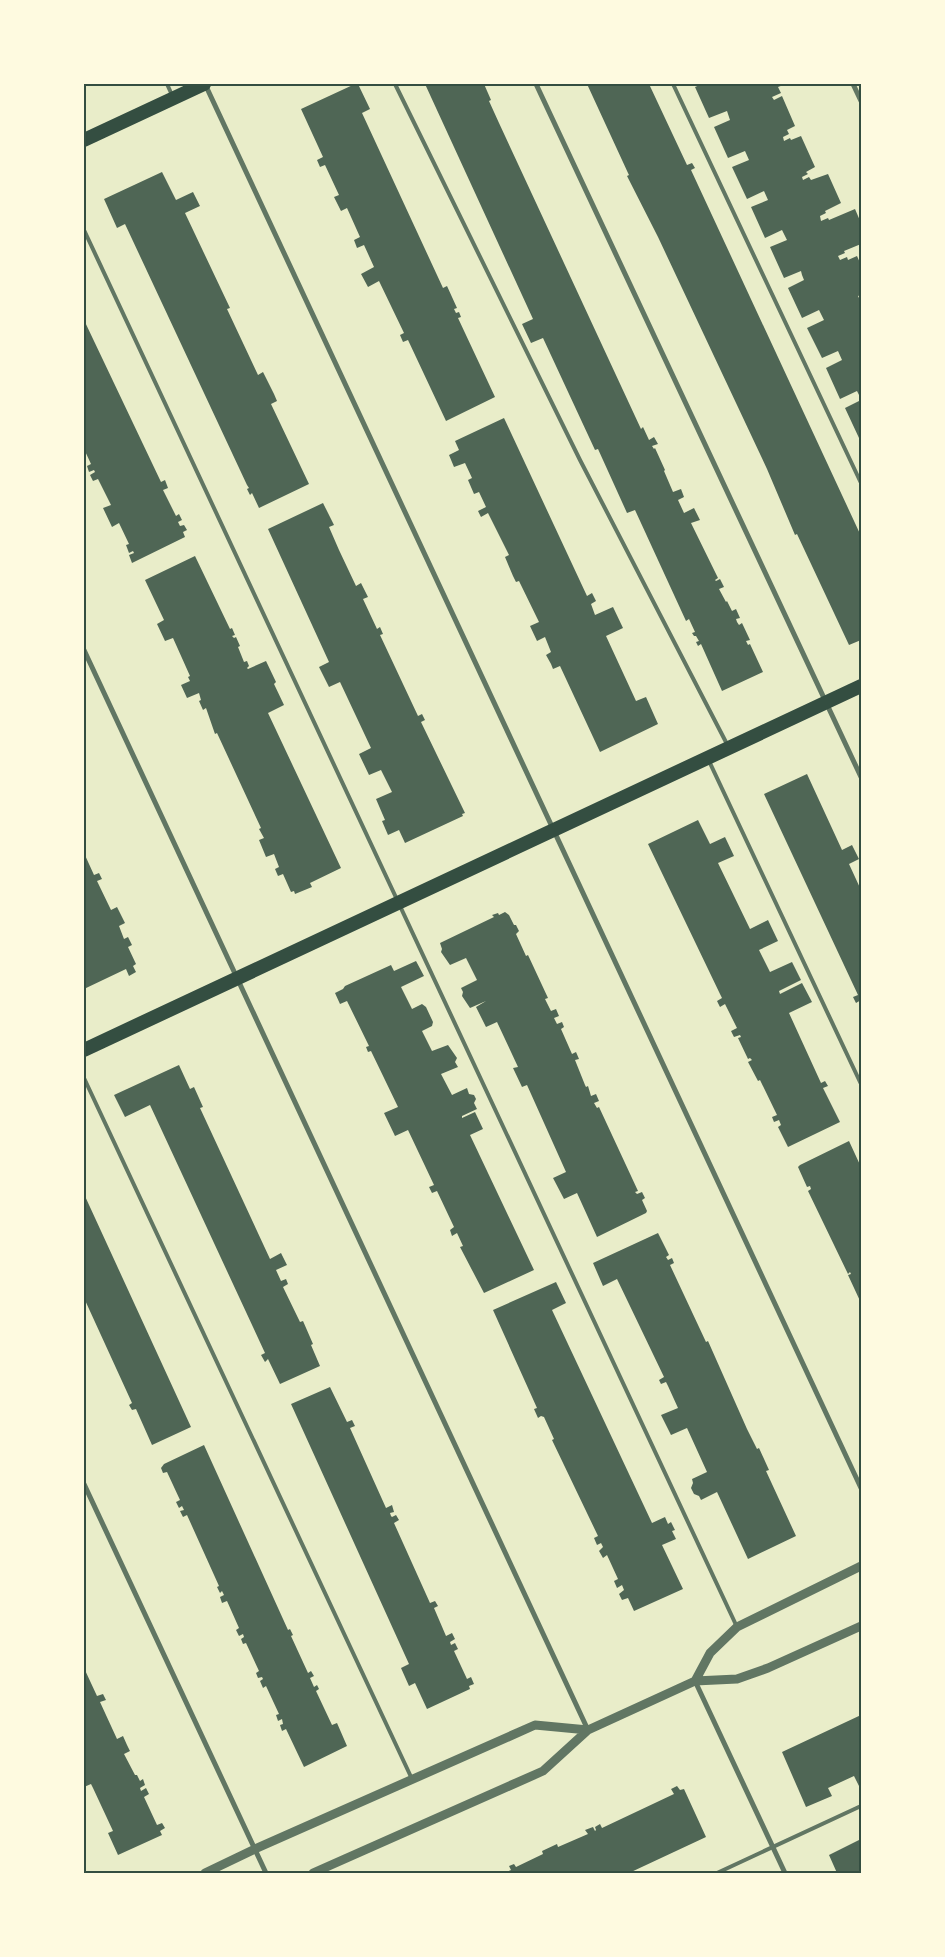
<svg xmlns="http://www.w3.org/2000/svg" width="945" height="1957" font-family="'Asap Condensed',sans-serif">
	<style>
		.building { fill: #4f6655 }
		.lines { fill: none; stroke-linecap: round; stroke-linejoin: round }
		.service { stroke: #617663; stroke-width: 4 }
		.minor { stroke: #617663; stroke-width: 5 }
		.tertiary { stroke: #617663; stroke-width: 9 }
		.trunk { stroke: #344e41; stroke-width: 14 }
		.neatline { fill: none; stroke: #344e41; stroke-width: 2 }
	</style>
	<rect width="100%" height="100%" fill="#e9edc9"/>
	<path class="building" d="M355,84H358L370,109L362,113L443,288L447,286L457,308L454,309L456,313L459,312L461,317L458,318L495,397L446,421L408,340L403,342L400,335L404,333L379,281L368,287L361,274L374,267L364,245L357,248L354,240L360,237L347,208L341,211L334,197L339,195L325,165L320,167L317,160L323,157L301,109Z
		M425,84H484L491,100L489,101L499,123L641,429L643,427L649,440L654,437L658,444L652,446L654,449L655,448L665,470L664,471L673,492L681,489L684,497L678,500L684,513L694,508L700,520L691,523L718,578L715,580L716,581L720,579L724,587L719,589L726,602L727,601L732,611L736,609L740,618L736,619L737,622L739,625L742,623L750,640L746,641L748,645L750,644L763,672L722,691L701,644L698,646L696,642L699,641L696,636H694L692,633L695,632L689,619L686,621L635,510L627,513L598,449L595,450L543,338L531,343L522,324L533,319Z
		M587,84H649L687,165L692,163L695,168L691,170L861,536V640L849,645L797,534L795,535L767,469L658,237L627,176L629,175L628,173Z
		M702,84H786L778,87L781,93L772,97L774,100L782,96L795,126L787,130L789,134L783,137L784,141L790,138L791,140L801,136L815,167L806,172L808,174L802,177L803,180L809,177L811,180L828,174L841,203L825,211L826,213L820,216L821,221L828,218L829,220L855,209L861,223V244L844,251L845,253L838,256L840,260L847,257L848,260L857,256L861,265V295L858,296L860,300H861V437L859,438L845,408L861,400L859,395L857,391L840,399L826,368L842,360L838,351L822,358L807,328L824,320L819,310L802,318L788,288L804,280L802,275L801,271L784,278L770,247L787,240L782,230L765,238L751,207L768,200L764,191L747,199L732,167L749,160L745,151L728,158L714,127L730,120L727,111L709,118L695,87Z
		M162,172L176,200L193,192L200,206L185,213L230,308L227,309L258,375L263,372L274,394L277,401L271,404L309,484L259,508L252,493L250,495L247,489L249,488L247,485L125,224L117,228L104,199Z
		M84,320L161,482L165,480L168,488L163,490L176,516L179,514L182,520L178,522L180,526L184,525L187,530L183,532L185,537L132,563L129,555L134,553L133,551L129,553L126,545L129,544L119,523L112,527L103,508L111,505L98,479L93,481L90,475L95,472L94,470L89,472L87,466L91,464L84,449Z
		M504,418L587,596L592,593L596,601L591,604L595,615L613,607L623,628L606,636L636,701L646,697L658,724L600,752L560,666L553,669L551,664L546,655L551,652L545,637L537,641L530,626L539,622L519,581L516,582L513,576L505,557L509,555L488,513L481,517L478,511L486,507L479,492L474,494L468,480L472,478L465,463L454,467L449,455L459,450L455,441Z
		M323,503L334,525L329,527L339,550L356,586L361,583L368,597L363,599L377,629L380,627L383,634L380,635L418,716L422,714L425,720L421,722L465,813L462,814L463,816L405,843L399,830L388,835L382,821L385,820L376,799L392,792L381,770L369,775L359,754L371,748L340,682L329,687L319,667L329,662L268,529Z
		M195,556L230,629L232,628L235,635L232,636L234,638L236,637L240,646L238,647L244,662L247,661L249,666L247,668L248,669L266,661L276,682L274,684L284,705L268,713L341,868L310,883L312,887L295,894L294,891L291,892L283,874L278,876L275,869L279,867L274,854L266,857L259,840L264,838L259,829L261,828L217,733L215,734L206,708L203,710L199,701L201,700L199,693L187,698L181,685L190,681L188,677L190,676L173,638L165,641L157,624L164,620L145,580Z
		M807,774L842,850L852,845L859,859L849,864L861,890V1000L856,1003L853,997L858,995L764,794Z
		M698,820L710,844L725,837L734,856L718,863L750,929L768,920L778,941L759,950L770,972L792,962L801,980L779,991L780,994L802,983L812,1002L789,1013L821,1083L825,1081L828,1086L823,1088L840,1122L788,1147L778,1127L781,1125L779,1120L774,1122L772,1117L777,1115L760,1080L758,1081L748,1062L752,1060L750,1058L748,1059L738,1038L741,1037L740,1035L734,1037L731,1031L737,1028L725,1004L720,1007L717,1001L722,998L720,994L648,844Z
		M84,853L94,875L99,873L102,879L97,881L111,910L117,907L125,923L119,926L124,939L128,937L132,945L128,947L136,964L133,966L136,972L129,976L126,969L84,989Z
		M505,912L509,915L514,925H516L519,931L516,934L526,956L528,955L548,998L545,999L551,1011L556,1009L559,1016L554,1018L557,1024L562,1022L564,1027L561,1029L572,1054L576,1052L579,1059L575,1060L585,1085L586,1087L588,1086L591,1096L596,1094L599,1101L594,1103L597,1108L599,1107L638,1191L635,1192L637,1194L642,1192L645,1198L642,1200L647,1211L646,1213L597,1237L577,1193L564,1199L553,1178L566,1172L527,1085L522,1087L513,1068L518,1067L497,1022L486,1027L476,1007L486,1001L470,1008L462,996L463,992L461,988L477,980L466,958L450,965L441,952L442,949L440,943L494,917L492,915L498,913L499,915Z
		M416,961L424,976L401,987L412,1009L422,1004L426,1007L433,1022L432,1026L422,1031L432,1051L448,1045L457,1058L455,1062L458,1067L441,1074L452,1095L467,1088L469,1094L474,1095L476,1099L474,1103L477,1109L462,1116V1118L475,1112L483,1129L470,1135L534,1270L484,1293L460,1247L463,1246L457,1233L452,1236L450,1230L454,1227L437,1191L432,1193L429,1187L434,1185L408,1130L395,1136L384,1113L398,1107L371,1051L368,1052L366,1047L369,1046L347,1001L340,1004L335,993L343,989L345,986L391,965L394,971Z
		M179,1065L190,1089L194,1087L203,1107L200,1108L270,1259L281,1253L287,1265L276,1270L281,1281L286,1279L288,1284L283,1287L300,1322L303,1321L313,1344L311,1345L320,1366L280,1384L268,1359L265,1362L261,1355L265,1353L150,1105L125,1117L114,1095Z
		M849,1141L861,1167V1303L848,1275L851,1274L850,1272L848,1274L808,1191L811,1189L810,1186L807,1187L798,1167L800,1165Z
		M84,1194L191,1427L152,1445L136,1409L132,1410L129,1405L132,1403L84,1298Z
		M658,1233L669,1255L666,1257L668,1260L672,1258L674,1263L670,1265L706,1342L708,1341L747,1429L757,1449L759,1448L769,1470L766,1471L796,1536L748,1559L717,1492L701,1500L699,1496L694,1494L691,1488L693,1483L692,1479L707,1472L687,1428L671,1435L661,1415L678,1408L668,1386L666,1382L661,1384L659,1380L664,1377L617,1279L603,1286L593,1263Z
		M556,1282L566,1303L552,1310L652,1523L665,1517L668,1524L671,1522L675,1530L672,1531L676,1539L662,1545L683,1589L634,1611L628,1598L622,1600L619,1594L624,1590L622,1585L617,1588L614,1581L618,1579L607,1555L603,1558L599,1551L603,1547L601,1543L597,1545L594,1538L598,1536L552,1440L554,1439L544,1417L541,1416L538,1418L534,1409L537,1408L493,1310Z
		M330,1387L347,1422L352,1420L355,1426L350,1428L386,1508L392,1505L394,1512L390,1513L391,1516L392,1517L396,1515L399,1520L394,1523L430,1603L435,1601L438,1606L434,1608L446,1636L452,1633L455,1639L450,1642L451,1645L455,1643L458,1649L454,1651L467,1679L471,1677L474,1684L469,1686L470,1689L427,1709L415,1683L409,1686L401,1668L409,1664L291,1404Z
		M204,1445L288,1630L290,1629L293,1635L291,1636L308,1673L311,1671L314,1676L310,1678L314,1687L317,1685L319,1689L316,1691L332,1725L337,1723L347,1746L304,1767L286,1729L282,1731L280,1725L283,1724L282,1719L278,1721L276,1715L279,1714L266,1686L263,1688L260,1681L263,1679L262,1677L258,1678L256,1673L259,1671L246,1643L243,1644L241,1639L244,1637L243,1634L239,1636L236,1630L239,1628L227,1601L222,1603L220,1597L224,1595L222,1591L220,1593L217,1587L219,1586L187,1515L183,1517L180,1511L184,1510L182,1506L179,1508L176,1502L180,1500L167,1472L163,1473L161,1468L164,1464Z
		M84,1668L97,1696L103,1694L106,1700L100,1702L117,1739L123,1736L127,1745L130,1751L124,1754L135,1775H137L140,1781L143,1779L145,1785L140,1788L141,1791L146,1788L149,1794L144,1797L157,1825L162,1823L165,1828L160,1831L162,1835L118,1855L108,1833L113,1831L93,1788L91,1784L84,1787Z
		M861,1715V1790L854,1776L828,1788L832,1796L806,1807L782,1752Z
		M677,1786L680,1790L684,1789L706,1837L629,1873H504L511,1870L509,1866L514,1864L516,1867L543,1854L542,1851L557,1844L558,1847L588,1834L585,1830L593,1827L595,1831L596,1830L595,1827L600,1824L602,1828L674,1794L671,1789Z
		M861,1839V1873H837L829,1855Z"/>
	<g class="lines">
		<path class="service" d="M167,84L172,95
			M395,84L580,460L728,746
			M673,84L861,483
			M84,230L737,1627
			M709,761L861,1084
			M84,1078L412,1779
			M717,1873L861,1806"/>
		<path class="minor" d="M205,84L861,1488
			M536,84L861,777
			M853,84L861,101
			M84,650L588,1730
			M84,1484L266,1873
			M695,1681L785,1873"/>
		<path class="tertiary" d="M695,1681L710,1653L737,1627L861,1566
			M205,1873L255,1849L535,1725L588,1730
			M313,1873L543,1771L588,1730L695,1681L737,1679L768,1668L861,1626"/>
		<path class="trunk" d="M84,140L204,84
			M84,1050L861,686"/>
	</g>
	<rect width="945" height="1957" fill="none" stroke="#fefae0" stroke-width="170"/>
	<rect x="85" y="85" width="775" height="1787" class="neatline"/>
</svg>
